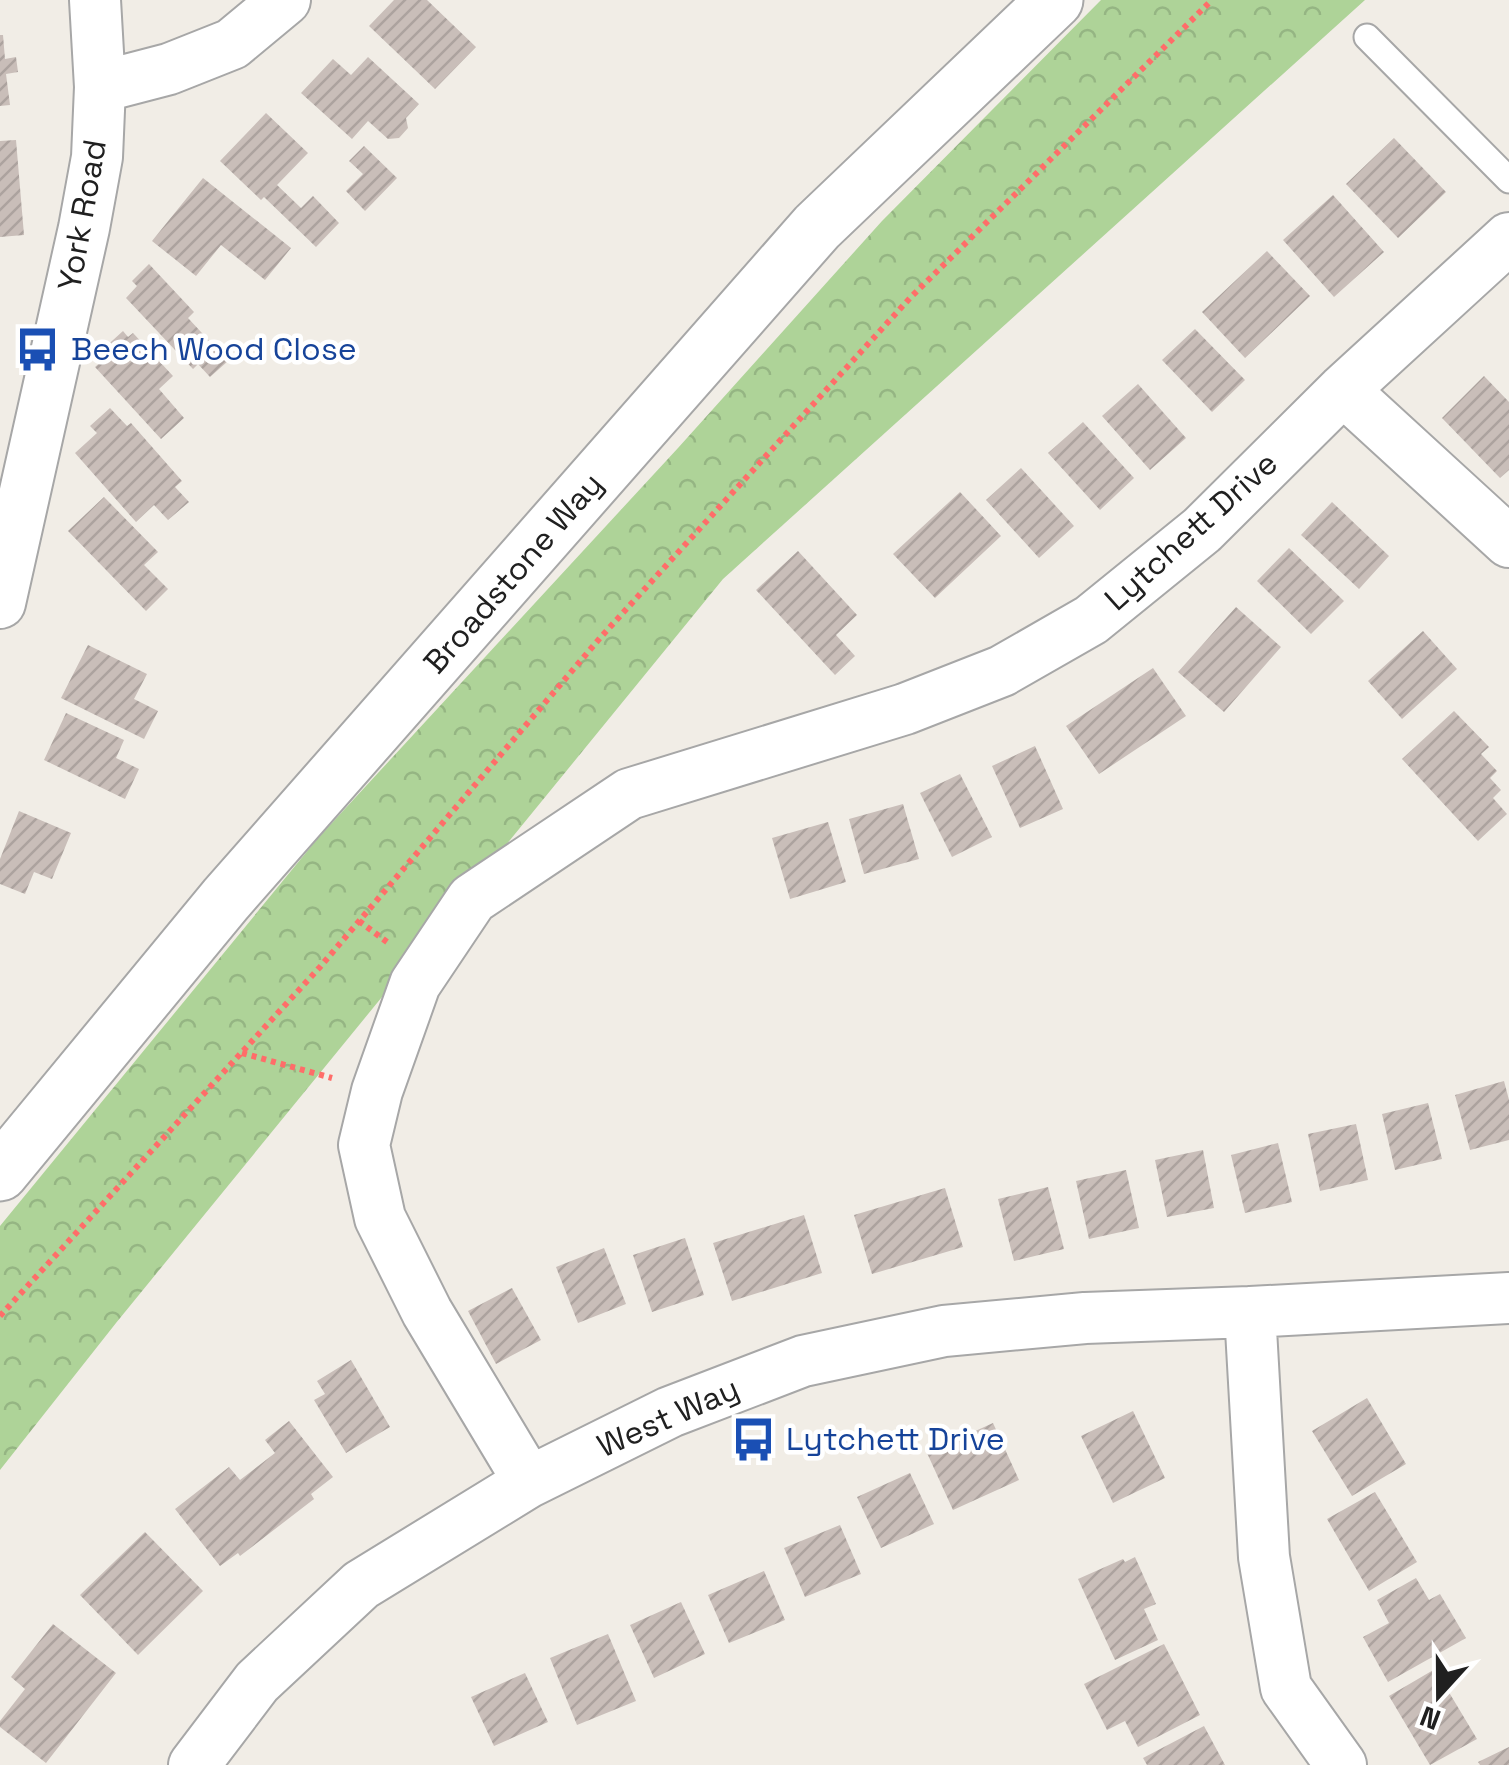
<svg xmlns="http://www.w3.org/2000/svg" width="1509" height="1765" font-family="'Space Grotesk',sans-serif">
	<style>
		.forest { fill: url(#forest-crowns) }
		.building { fill: url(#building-hatch) }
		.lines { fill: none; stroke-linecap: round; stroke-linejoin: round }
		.service-casing { stroke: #a7a7a7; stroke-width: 29 }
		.minor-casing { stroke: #a7a7a7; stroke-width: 54 }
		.tertiary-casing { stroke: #a7a7a7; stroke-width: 59 }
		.path { stroke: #ff6d69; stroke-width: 6; stroke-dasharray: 5 5; stroke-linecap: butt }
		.service { stroke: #fff; stroke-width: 25 }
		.minor { stroke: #fff; stroke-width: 50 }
		.tertiary { stroke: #fff; stroke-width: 55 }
		.labels { text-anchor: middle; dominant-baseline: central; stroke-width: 9; stroke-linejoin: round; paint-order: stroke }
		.street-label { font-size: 32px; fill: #202020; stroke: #fff }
		.transit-label { font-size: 32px; fill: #164399; stroke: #fff; text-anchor: start }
	</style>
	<defs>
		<pattern id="forest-crowns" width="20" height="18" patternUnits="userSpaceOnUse" patternTransform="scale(2.5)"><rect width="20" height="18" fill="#aed398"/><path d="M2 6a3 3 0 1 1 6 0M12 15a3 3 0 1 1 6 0" fill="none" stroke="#95b583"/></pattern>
		<pattern id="building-hatch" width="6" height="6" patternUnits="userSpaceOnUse" patternTransform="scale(2.5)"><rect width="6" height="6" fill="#c9beb9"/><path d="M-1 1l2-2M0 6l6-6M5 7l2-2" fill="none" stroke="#aca39f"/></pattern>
	</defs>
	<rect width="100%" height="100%" fill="#f1ede6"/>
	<path class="forest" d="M1101,0H1365L723,579L116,1323L0,1470V1226L318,838L678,448L882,221Z"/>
	<path class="building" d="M394,0H427L476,47L435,89L369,26Z
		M0,35H3L5,59L16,57L18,72L6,74L10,105L0,106Z
		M368,57L419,104L406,118L408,128L399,138L388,139L368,121L352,139L301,93L333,59L351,75Z
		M266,113L308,153L277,185L301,208L313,196L339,223L316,247L264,197L261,200L220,161Z
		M1394,138L1446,192L1398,238L1346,184Z
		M16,140L24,235L0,237V141Z
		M364,146L397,178L365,211L346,191L363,174L349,161Z
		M203,178L291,248L265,280L221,245L196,276L152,241Z
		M1333,195L1384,252L1334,297L1283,240Z
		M1267,251L1310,296L1245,358L1202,312Z
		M149,264L194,312L188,318L228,361L210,377L198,364L193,369L126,298L137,286L132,281Z
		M1195,329L1245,380L1212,412L1162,360Z
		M123,331L128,337L133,333L173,376L159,389L184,418L161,439L95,367L108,356L102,350Z
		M1484,376L1509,402V470L1500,478L1442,418Z
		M1138,384L1186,438L1150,470L1102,416Z
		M110,408L127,426L131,423L182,481L175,487L189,502L168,520L154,505L136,522L75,453L97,433L90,426Z
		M1083,422L1134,478L1100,510L1048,453Z
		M1021,468L1074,526L1039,558L986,500Z
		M960,492L1001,536L935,598L893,554Z
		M104,497L158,552L144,565L168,589L146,611L68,531Z
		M1332,502L1389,556L1359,589L1301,535Z
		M1289,548L1344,601L1311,634L1257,581Z
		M798,551L857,615L836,635L855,656L835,675L756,590Z
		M1236,607L1281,647L1224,712L1178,672Z
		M1423,631L1457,669L1402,719L1368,681Z
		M88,645L147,674L134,699L158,711L144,739L61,698Z
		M1153,668L1186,716L1099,774L1066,726Z
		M1454,711L1489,747L1481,754L1497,771L1490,778L1501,790L1493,798L1507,814L1478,841L1402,759Z
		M66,713L124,740L116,758L139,769L125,799L44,760Z
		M1035,746L1063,809L1020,828L992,766Z
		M960,774L992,837L952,857L920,793Z
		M903,804L919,859L864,874L849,819Z
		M19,811L71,833L52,879L34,872L25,894L0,884V859Z
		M828,822L846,882L790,899L772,838Z
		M1504,1081L1509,1100V1140L1470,1150L1455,1095Z
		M1428,1103L1442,1159L1395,1170L1382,1114Z
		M1356,1124L1368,1180L1320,1191L1308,1134Z
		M1278,1143L1292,1202L1245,1213L1231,1155Z
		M1203,1150L1214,1208L1167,1217L1155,1160Z
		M1126,1170L1139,1228L1089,1239L1076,1181Z
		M1048,1187L1064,1249L1014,1261L998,1199Z
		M945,1188L963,1247L872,1274L854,1215Z
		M804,1215L822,1273L732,1301L713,1243Z
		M685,1238L704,1295L652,1312L633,1255Z
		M604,1248L626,1304L578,1323L556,1267Z
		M512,1288L541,1340L496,1364L468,1311Z
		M351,1360L390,1427L346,1453L314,1400L325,1394L317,1381Z
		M1367,1398L1406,1464L1352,1496L1312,1431Z
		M1133,1411L1165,1478L1113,1503L1081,1436Z
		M289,1421L333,1477L311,1494L314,1499L240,1556L238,1553L220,1566L175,1509L229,1467L240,1480L275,1453L265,1440Z
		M993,1423L1019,1480L953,1510L927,1453Z
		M910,1473L934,1524L881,1548L857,1497Z
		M1375,1492L1417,1562L1369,1591L1327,1519Z
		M840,1525L861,1574L805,1597L784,1548Z
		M145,1532L203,1591L138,1655L80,1595Z
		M1135,1557L1156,1604L1144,1609L1158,1640L1115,1660L1078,1579L1123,1559L1125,1562Z
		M764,1571L785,1620L729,1643L708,1595Z
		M1416,1578L1429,1600L1440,1594L1466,1638L1388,1682L1363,1637L1389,1623L1377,1600Z
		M681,1602L705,1654L654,1678L630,1625Z
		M53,1624L116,1673L46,1763L0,1727V1721L25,1689L11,1677Z
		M608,1634L636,1701L577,1725L550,1658Z
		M1164,1644L1200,1715L1138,1747L1125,1721L1107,1730L1084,1684Z
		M1435,1669L1477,1739L1430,1765L1389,1696Z
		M525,1673L548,1722L494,1746L471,1697Z
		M1204,1726L1225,1765H1147L1143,1758Z
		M1509,1747V1765H1480L1478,1762Z"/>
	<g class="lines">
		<defs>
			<path id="service" d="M1367,37L1509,180"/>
			<path id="minor" d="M100,87L169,69L232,44L285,0
				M1343,390L1509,542
				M0,603L84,228L97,157L100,87L95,0
				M1250,1312L1264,1557L1286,1688L1341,1765
				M529,1482L427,1312L380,1218L364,1145L377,1091L415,984L472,899L629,794L905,709L1002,671L1091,620L1202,530L1343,390L1509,238
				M194,1765L257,1682L361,1585L529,1482L670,1412L803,1361L944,1331L1085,1318L1250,1312L1509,1298"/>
			<path id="tertiary" d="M0,1173L226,899L817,227L1055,0"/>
		</defs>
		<use href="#service" class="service-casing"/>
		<use href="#minor" class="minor-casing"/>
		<use href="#tertiary" class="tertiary-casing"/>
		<path class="path" d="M359,921L387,942
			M242,1053L332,1078
			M0,1316L320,967L600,638L910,298L1212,0"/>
		<use href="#service" class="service"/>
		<use href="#minor" class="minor"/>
		<use href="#tertiary" class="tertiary"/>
	</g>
	<defs>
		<symbol id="bus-bare" viewBox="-9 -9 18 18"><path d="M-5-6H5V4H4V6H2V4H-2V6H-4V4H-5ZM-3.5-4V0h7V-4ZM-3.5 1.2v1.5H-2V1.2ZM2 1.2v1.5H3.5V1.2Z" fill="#1a4fb4" stroke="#fff" stroke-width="2.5" paint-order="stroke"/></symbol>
	</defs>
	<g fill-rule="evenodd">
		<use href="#bus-bare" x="6" y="318" width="63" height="63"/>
		<use href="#bus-bare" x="722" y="1408" width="63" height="63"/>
	</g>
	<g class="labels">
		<g class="street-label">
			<text transform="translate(82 215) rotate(-80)">York Road</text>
			<text transform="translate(1191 531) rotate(-42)">Lytchett Drive</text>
			<text transform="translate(513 573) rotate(-49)">Broadstone Way</text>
			<text transform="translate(668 1417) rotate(-24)">West Way</text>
		</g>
		<g class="transit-label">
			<text x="71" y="349">Beech Wood Close</text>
			<text x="786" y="1439">Lytchett Drive</text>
		</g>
	</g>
	<g transform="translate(1439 1695) rotate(201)" stroke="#ffffff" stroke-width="8" paint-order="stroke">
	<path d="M0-8L18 38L0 25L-18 38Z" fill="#202020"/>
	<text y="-15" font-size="28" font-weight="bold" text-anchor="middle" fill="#202020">N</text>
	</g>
</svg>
